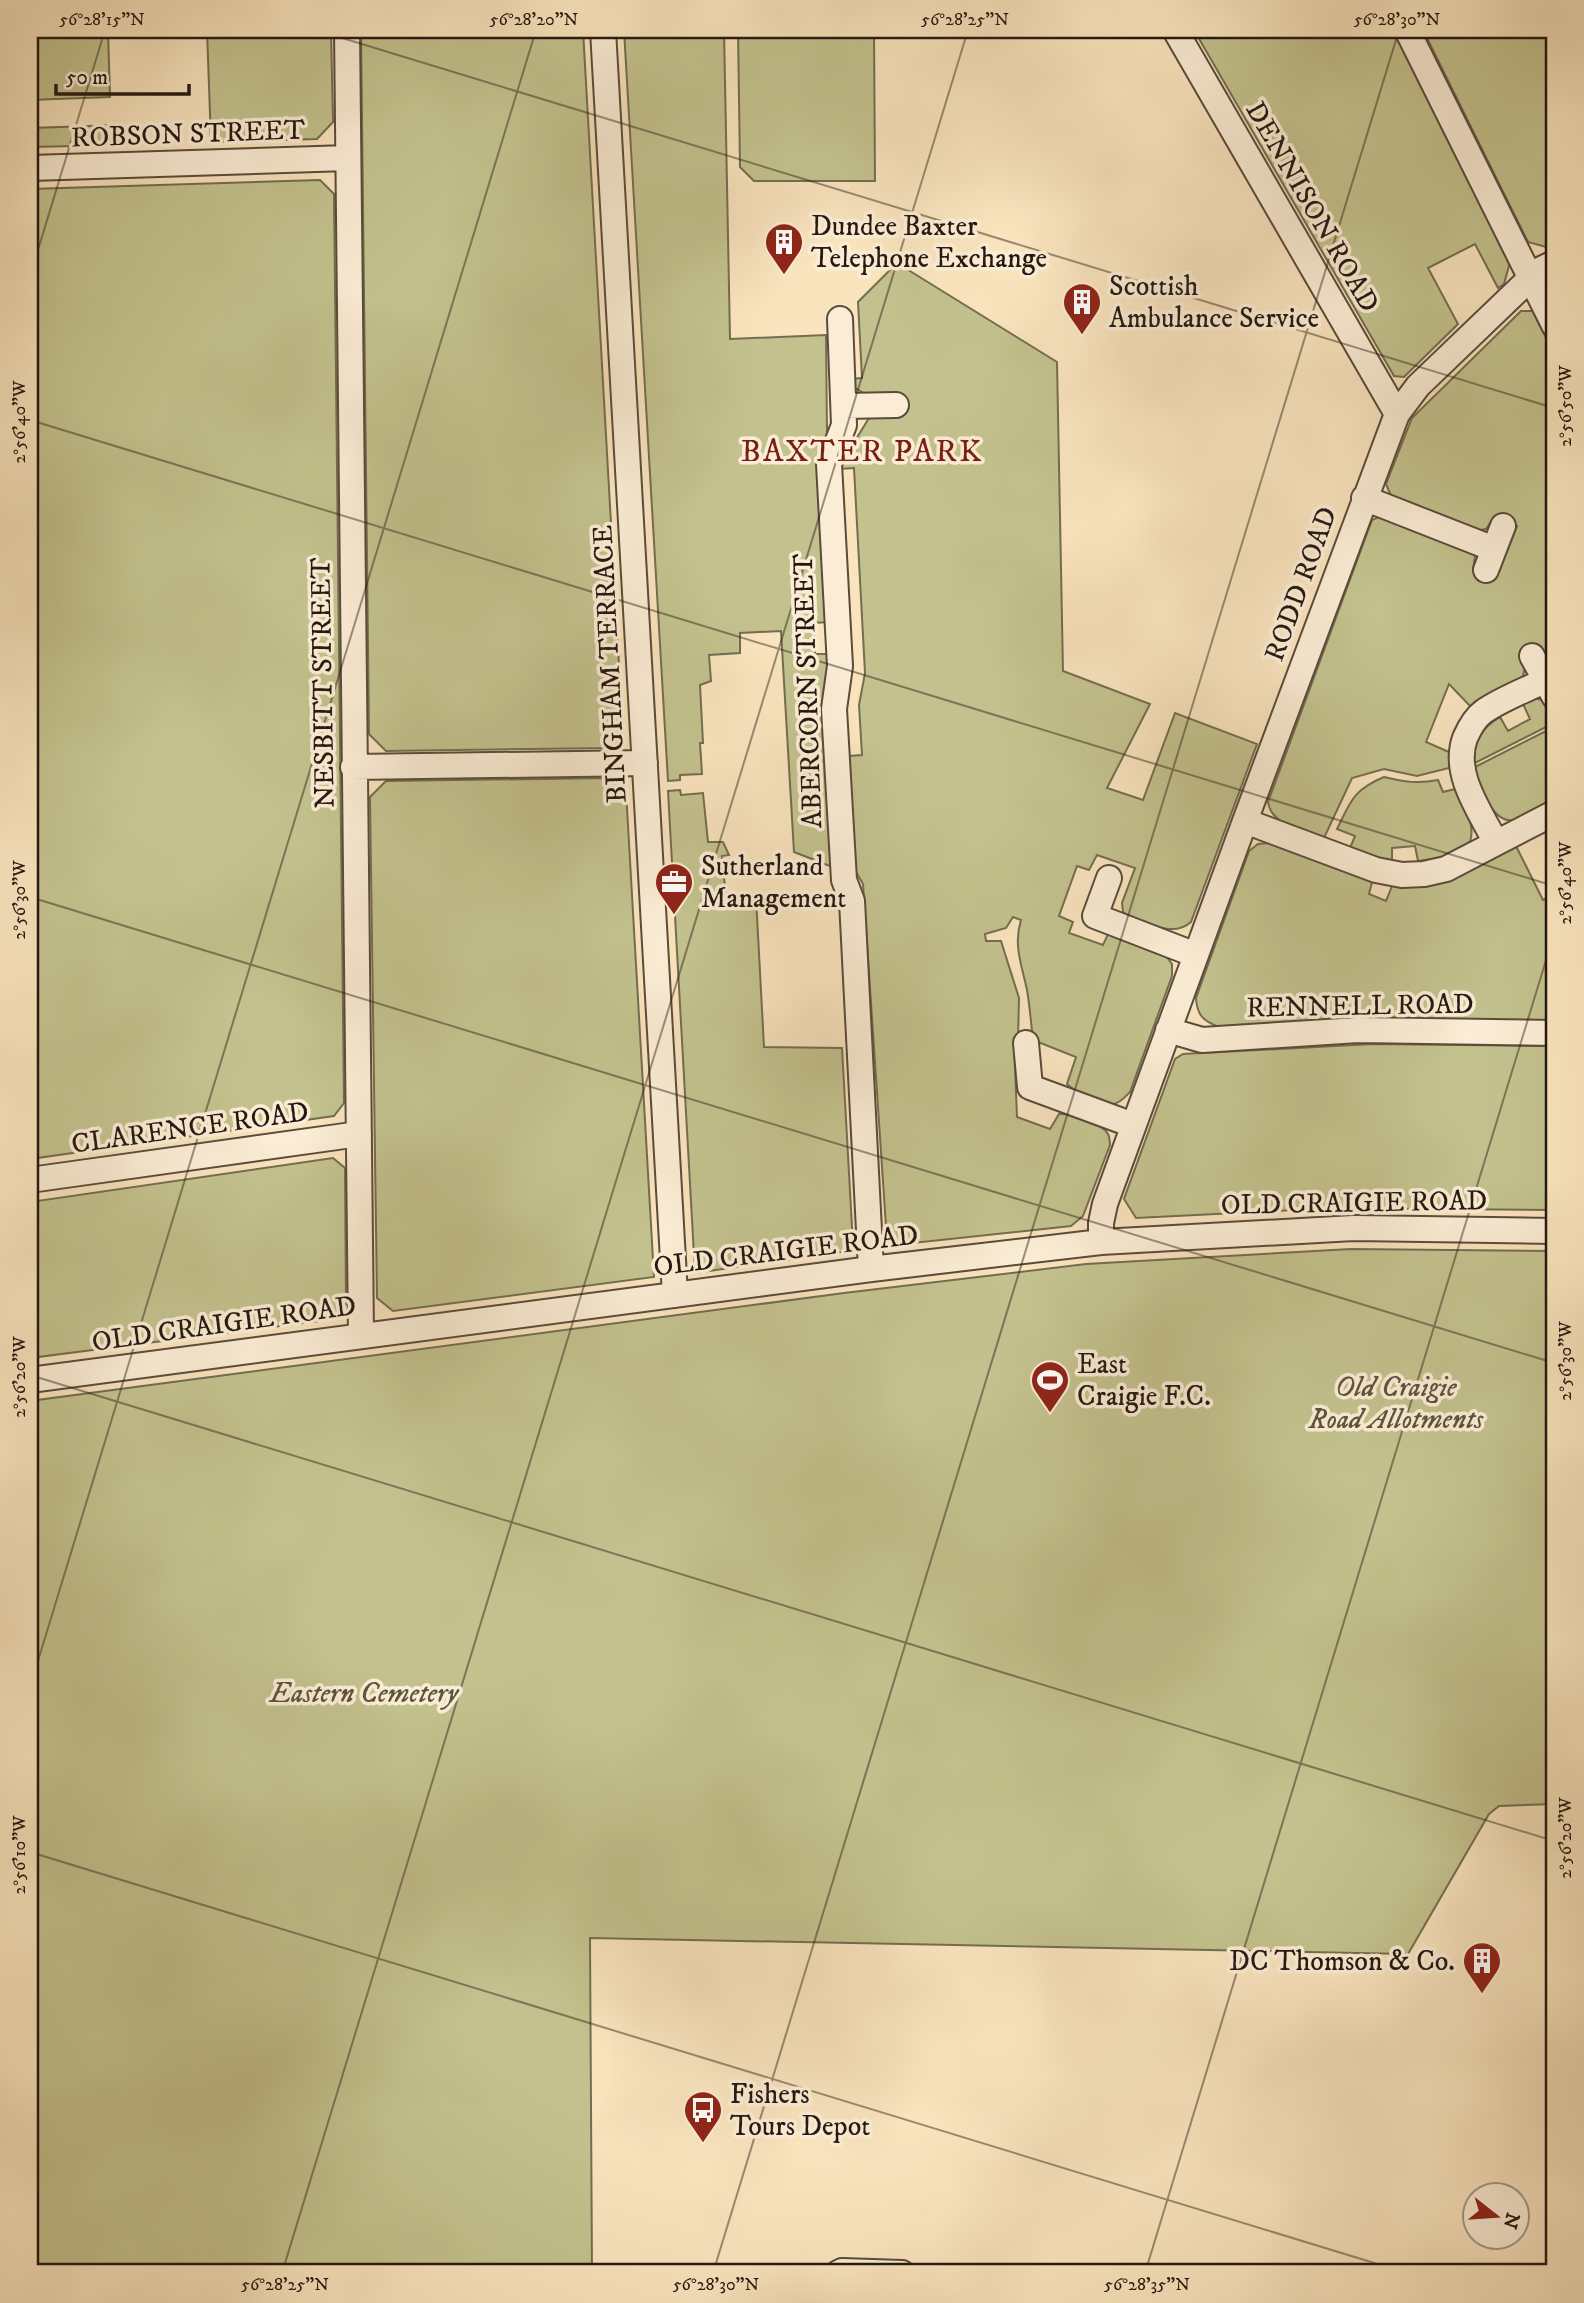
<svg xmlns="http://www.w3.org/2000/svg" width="1584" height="2303" font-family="'IM FELL DW Pica',serif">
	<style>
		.green { fill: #c3c28e; stroke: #746d50; stroke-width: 2 }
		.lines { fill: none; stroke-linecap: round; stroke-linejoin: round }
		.minor-casing { stroke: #5a4b3c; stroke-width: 28 }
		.minor { stroke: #fbedd5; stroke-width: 24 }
		.ticks { fill: none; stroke: #251811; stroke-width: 2; stroke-opacity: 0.45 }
		.labels { text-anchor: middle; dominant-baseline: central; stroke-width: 7; stroke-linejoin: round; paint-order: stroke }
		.street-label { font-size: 28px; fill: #251811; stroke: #fbedd5 }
		.poi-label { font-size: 28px; fill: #251811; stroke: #fbedd5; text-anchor: start }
		.park-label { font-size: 28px; font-style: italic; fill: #5c543d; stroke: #fbedd5 }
		.quarter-label { font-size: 32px; letter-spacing: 2px; fill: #7a1f14; stroke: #fbedd5 }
		.neatline { fill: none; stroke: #251811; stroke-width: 2.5 }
		.ticks-label { font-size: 18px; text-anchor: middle; fill: #251811 }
	</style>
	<rect width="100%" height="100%" fill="#f9e4be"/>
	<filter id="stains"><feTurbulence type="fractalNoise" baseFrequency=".00286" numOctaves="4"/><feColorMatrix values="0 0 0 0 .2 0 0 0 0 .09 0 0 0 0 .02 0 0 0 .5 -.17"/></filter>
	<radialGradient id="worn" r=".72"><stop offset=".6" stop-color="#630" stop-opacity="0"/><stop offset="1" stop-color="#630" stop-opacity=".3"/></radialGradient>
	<path class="green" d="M30,30H108L110,97L30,100Z
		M207,30H331L333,122L317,139L211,142Z
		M361,30H583L623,735L611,748L386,751L369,734Z
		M624,30H724L730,339L826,335L829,622L814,623L815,654H830L835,862L830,866L794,852L781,631L740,633V653L709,655L711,681L700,685L703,743H700L702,774L680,775V780L668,781Z
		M738,30H874L875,181H754L740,167Z
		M1194,30H1395L1510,262L1504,284L1498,288L1475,244L1428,268L1458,324L1404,377L1394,376Z
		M1423,30H1554V243L1546,247L1528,242Z
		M121,125L122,145L30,147V128Z
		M320,180L334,194L344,1103L334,1116L30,1159V189Z
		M897,263L1057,362L1063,671L1150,704L1107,788L1143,800L1175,713L1257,744L1191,922C1173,938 1149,923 1129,916L1123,912L1122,903L1135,868L1097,855L1089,870L1077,866L1059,916L1073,922L1069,933L1103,945L1108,934L1166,956L1172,964V976L1130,1092C1124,1098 1118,1105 1110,1104C1096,1102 1076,1093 1067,1084L1076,1057L1033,1040C1031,1024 1030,1007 1027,990C1022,966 1013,945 1021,920L1013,917L1006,928L985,934L986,941H1001L1019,998L1018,1041L1014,1042L1017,1117L1050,1129L1059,1114C1069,1113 1103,1124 1108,1134C1109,1135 1110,1143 1110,1145L1083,1216L1071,1226L894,1245L887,1241L863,884L855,870L849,756L862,755L859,705L865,673L854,468L840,469L842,462L869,418L901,416L852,386L849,379L862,378L858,302Z
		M1521,311H1533L1554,354V672L1541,647L1520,657L1525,669L1522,678L1471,707L1449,684L1426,742L1449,752V768L1417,776L1384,769L1352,778L1324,838C1305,830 1271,826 1268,802L1372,520L1379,517L1469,551L1475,556L1473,570L1496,578L1517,526L1494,517L1486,529L1480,530L1391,496L1386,484L1412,418Z
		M1535,698L1542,700L1554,723L1473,764C1471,742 1482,728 1500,717L1508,731L1530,719L1523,704Z
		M1554,727V800C1542,806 1528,817 1515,820C1492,825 1479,785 1473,768Z
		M1384,777C1404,782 1418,784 1438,780L1443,792L1455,789C1464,806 1476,823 1470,842L1440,858L1418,861L1415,846L1392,848V862L1350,848L1355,836L1337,829C1351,801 1353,790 1384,777Z
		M612,778L626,791L654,1277L393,1311L377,1298L370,797L386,781Z
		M680,790L681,795L703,793L708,842H723L729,855L722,856L726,898L756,897L764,1047L842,1048L853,1245L848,1251L695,1273L668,791Z
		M1270,843L1372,882L1369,894L1386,901L1392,886H1418L1516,846L1543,900L1554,895V1022L1219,1027C1203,1021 1197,1015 1196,998L1249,851L1258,844Z
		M1373,1044L1554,1046V1210L1334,1208L1136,1218L1124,1199L1175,1059L1183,1054Z
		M333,1158L345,1168L346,1304L327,1320L30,1358V1202Z
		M1351,1249L1554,1251V1804L1499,1806L1489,1814L1408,1954L590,1938L592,2273H30V1401L844,1293L1086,1264Z"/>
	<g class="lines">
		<defs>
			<path id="minor" d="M347,30L361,1336
				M603,30L675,1295
				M1175,30L1397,414
				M1407,30L1554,325
				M30,168L348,158
				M840,319L844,425L829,464L840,666L834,709L844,880L852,901L871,1269
				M844,406L896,405
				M1364,498L1494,549
				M1486,570L1503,526
				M1532,656L1554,696
				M353,767L645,763
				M1245,821L1376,870L1402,875L1424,874L1446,869L1554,813
				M1496,843C1480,811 1452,774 1465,738C1469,729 1475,718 1483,712C1501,699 1526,690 1546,680
				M1109,878L1095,916L1196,955
				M1168,1030L1202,1040L1358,1030L1554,1033
				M1026,1043L1030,1087L1133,1125
				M30,1180L359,1134
				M1101,1242V1223L1105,1204L1245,821L1397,414L1418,386L1539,270L1554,263
				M30,1380L871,1269L1101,1242L1354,1228L1554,1231
				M838,2273L842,2271L902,2273"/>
		</defs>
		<use href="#minor" class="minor-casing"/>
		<use href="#minor" class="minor"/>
	</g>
	<path class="ticks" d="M316,30L1554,408M30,276L105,30M30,420L1554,886M30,897L1554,1363M30,1375L1554,1841M30,1687L536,30M30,1852L1407,2273M282,2273L968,30M713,2273L1399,30M1145,2273L1554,934"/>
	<defs>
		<symbol id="building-pin" viewBox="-11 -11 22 30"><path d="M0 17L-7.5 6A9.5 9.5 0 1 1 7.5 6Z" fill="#8f2418" stroke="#fbedd5"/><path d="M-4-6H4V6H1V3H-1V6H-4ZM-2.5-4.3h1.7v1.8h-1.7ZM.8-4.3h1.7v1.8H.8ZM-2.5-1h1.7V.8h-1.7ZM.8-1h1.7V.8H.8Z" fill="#fff"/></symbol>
		<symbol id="office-pin" viewBox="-11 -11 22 30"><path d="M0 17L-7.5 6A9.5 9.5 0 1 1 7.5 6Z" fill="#8f2418" stroke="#fbedd5"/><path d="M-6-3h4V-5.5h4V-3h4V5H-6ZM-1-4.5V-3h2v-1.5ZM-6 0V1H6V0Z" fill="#fff"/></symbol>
		<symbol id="stadium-pin" viewBox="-11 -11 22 30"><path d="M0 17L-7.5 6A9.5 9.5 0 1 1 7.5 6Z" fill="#8f2418" stroke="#fbedd5"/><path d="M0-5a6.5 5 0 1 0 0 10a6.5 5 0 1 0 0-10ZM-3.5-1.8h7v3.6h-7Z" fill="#fff"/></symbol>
		<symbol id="bus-pin" viewBox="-11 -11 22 30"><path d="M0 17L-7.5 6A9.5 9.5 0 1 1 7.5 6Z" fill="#8f2418" stroke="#fbedd5"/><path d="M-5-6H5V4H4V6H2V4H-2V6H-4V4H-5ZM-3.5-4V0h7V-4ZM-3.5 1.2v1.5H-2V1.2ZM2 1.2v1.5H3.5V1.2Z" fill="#fff"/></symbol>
	</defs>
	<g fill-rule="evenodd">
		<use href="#building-pin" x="762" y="220" width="44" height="60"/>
		<use href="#building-pin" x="1060" y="280" width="44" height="60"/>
		<use href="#office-pin" x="652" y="860" width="44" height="60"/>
		<use href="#stadium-pin" x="1028" y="1358" width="44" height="60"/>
		<use href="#building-pin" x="1460" y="1939" width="44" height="60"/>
		<use href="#bus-pin" x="681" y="2088" width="44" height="60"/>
	</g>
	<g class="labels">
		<g class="street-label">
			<text transform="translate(188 134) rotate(-2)">ROBSON STREET</text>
			<text transform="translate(1312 207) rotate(60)">DENNISON ROAD</text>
			<text transform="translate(1301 584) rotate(-70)">RODD ROAD</text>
			<text transform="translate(610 664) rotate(-93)">BINGHAM TERRACE</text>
			<text transform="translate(323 683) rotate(-91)">NESBITT STREET</text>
			<text transform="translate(808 691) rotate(-92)">ABERCORN STREET</text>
			<text transform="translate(1360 1006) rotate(-1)">RENNELL ROAD</text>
			<text transform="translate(190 1128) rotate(-8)">CLARENCE ROAD</text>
			<text transform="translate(1354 1203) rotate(-1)">OLD CRAIGIE ROAD</text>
			<text transform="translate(786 1251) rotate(-7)">OLD CRAIGIE ROAD</text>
			<text transform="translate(224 1324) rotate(-8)">OLD CRAIGIE ROAD</text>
		</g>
		<g class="poi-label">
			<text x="811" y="226">Dundee Baxter<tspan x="811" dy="32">Telephone Exchange</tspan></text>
			<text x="1109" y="286">Scottish<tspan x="1109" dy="32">Ambulance Service</tspan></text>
			<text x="701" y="866">Sutherland<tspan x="701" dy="32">Management</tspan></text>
			<text x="1077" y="1364">East<tspan x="1077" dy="32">Craigie F.C.</tspan></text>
			<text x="1455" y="1961" text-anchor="end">DC Thomson &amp; Co.</text>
			<text x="730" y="2094">Fishers<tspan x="730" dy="32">Tours Depot</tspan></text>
		</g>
		<g class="park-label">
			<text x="1396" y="1387">Old Craigie<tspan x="1396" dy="32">Road Allotments</tspan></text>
			<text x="364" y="1693">Eastern Cemetery</text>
		</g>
		<g class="quarter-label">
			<text x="862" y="452">BAXTER PARK</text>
		</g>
	</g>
	<rect width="1584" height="2303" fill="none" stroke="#f9e4be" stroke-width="77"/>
	<g transform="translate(1496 2216) rotate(107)"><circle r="33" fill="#fbedd5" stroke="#a59887" stroke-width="2"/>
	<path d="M0-5L12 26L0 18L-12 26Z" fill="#8f2418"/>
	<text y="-10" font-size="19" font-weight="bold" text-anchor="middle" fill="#251811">N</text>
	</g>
	<path d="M56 84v10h133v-10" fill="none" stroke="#251811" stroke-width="3.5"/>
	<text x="66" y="84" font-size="21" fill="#251811" stroke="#fbedd5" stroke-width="5" paint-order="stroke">50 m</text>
	<rect x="38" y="38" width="1508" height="2226" class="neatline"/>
	<g class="ticks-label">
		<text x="102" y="25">56°28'15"N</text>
		<text x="534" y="25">56°28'20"N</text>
		<text x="965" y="25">56°28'25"N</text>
		<text x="1397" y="25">56°28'30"N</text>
		<text transform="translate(1565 406) rotate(-90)" y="6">2°56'50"W</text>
		<text transform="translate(19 422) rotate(-90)" y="6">2°56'40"W</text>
		<text transform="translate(1565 883) rotate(-90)" y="6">2°56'40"W</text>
		<text transform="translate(19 900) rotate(-90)" y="6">2°56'30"W</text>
		<text transform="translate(1565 1361) rotate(-90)" y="6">2°56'30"W</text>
		<text transform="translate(19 1377) rotate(-90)" y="6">2°56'20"W</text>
		<text transform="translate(1565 1838) rotate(-90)" y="6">2°56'20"W</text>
		<text transform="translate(19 1855) rotate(-90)" y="6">2°56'10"W</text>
		<text x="285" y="2290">56°28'25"N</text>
		<text x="716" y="2290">56°28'30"N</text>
		<text x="1147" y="2290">56°28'35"N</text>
	</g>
	<rect width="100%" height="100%" filter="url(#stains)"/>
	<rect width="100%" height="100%" fill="url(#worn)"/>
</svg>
